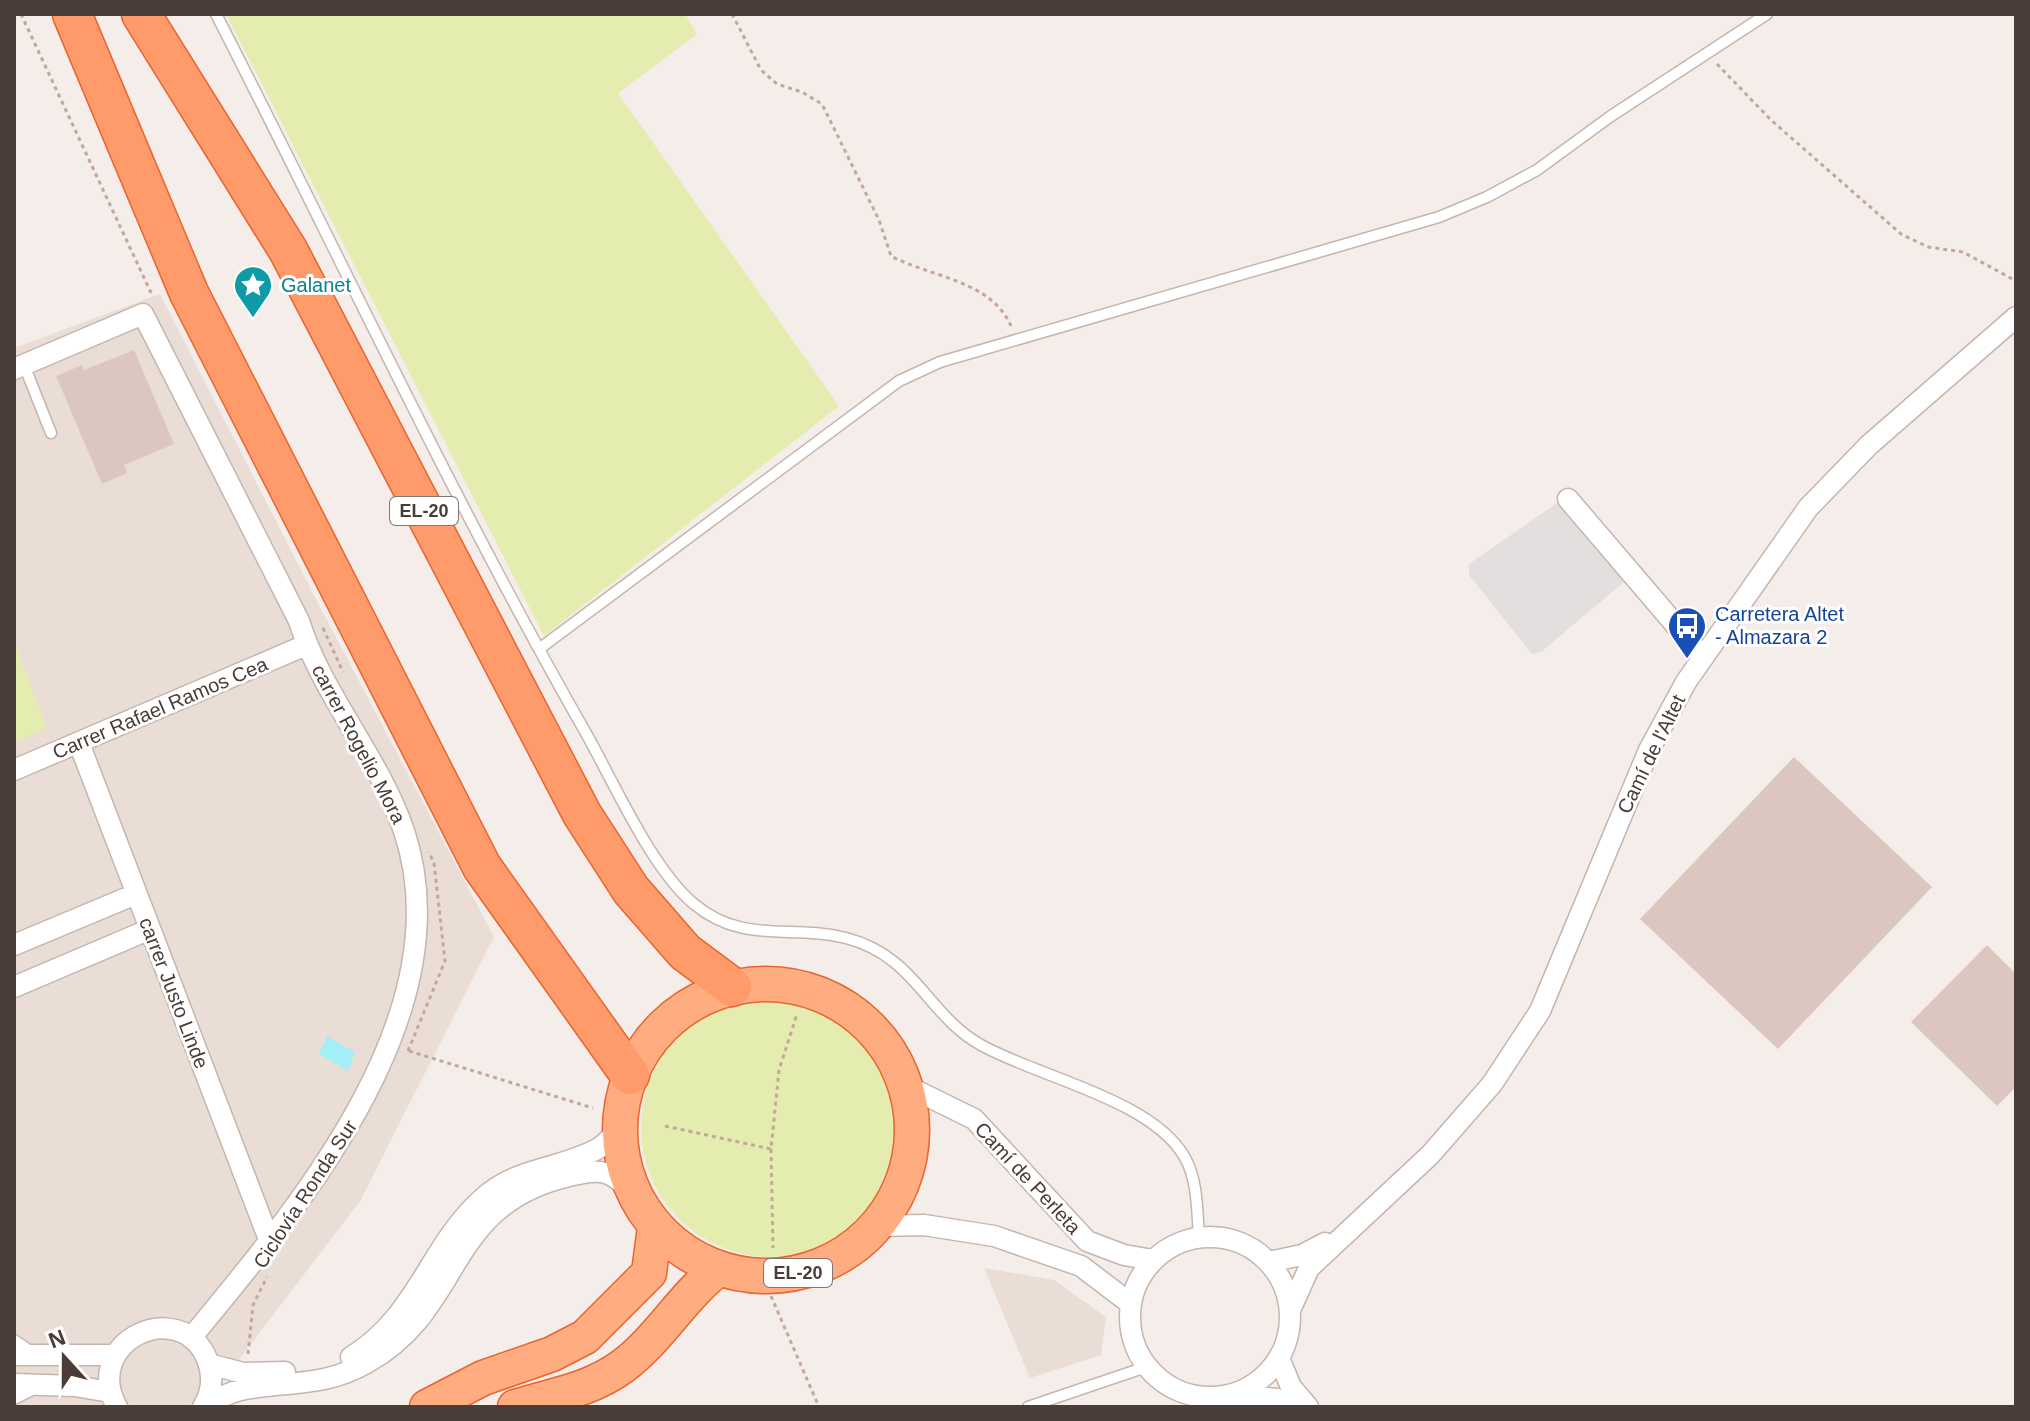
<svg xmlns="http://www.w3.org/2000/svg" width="2030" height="1421" font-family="Helvetica,sans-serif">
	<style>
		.residential { fill: #eaddd6 }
		.green { fill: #e5ecaf }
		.parking { fill: #e3dfde }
		.water { fill: #a2f0f5 }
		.building { fill: #dbc7c0 }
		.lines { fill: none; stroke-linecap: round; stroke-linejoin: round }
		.service-casing { stroke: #c5b5ad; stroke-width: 13 }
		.minor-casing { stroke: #c5b5ad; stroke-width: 23 }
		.trunk-casing { stroke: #e86530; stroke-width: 37 }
		.motorway-casing { stroke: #e86530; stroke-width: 41 }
		.path { stroke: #c4a79b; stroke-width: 3; stroke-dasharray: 4 4; stroke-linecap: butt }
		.service { stroke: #fff; stroke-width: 10 }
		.minor { stroke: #fff; stroke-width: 20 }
		.trunk { stroke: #ffac81; stroke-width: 34 }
		.motorway { stroke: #ff9a6a; stroke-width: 38 }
		.labels { text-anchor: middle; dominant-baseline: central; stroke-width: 6; stroke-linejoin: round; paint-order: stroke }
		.shield { fill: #fff; stroke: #807672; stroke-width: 2 }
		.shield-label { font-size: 18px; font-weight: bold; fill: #4a3c36 }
		.culture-label { font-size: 20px; fill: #0d838f; stroke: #fff; text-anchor: start }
		.transit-label { font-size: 20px; fill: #164399; stroke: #fff; text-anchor: start }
		.street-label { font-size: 20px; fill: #4a3c36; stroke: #fff }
	</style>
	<rect width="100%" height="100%" fill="#f5ede9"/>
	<path class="residential" d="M160,294L321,609L494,937L360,1201L203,1407H14V348Z
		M984,1268L1054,1280L1106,1317L1101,1355L1030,1378Z"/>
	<path class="green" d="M226,14H685L697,34L618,93L839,406L544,636Z
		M14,642L47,728L14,743Z
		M641 1127a130 130 0 1 1 260 0a130 130 0 1 1-260 0Z"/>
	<path class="parking" d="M1570,494L1636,572L1541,652L1532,654L1469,575V564Z"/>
	<path class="water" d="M327,1036L355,1052L348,1071L319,1054Z"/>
	<path class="building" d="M134,350L174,444L124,465L127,473L102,484L56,376L82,365L84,370Z
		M1794,757L1932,887L1778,1049L1640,919Z
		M1987,945L2016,974V1087L1997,1106L1911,1022Z"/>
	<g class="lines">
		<defs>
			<path id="service" d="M216,14C339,254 453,501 587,735C615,785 652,869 694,904C743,945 791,924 846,938C916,956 927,1015 981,1045C1038,1077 1150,1099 1184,1156C1198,1179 1197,1212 1199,1237
				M24,365L51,433
				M539,649L899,381L940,362L1439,217L1487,197L1537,170L1611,116L1767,14
				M14,1340L33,1353
				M14,1399L34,1389
				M1028,1407L1146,1367"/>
			<path id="minor" d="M14,369L143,314L299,621C322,695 379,757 404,831C465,1013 298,1208 191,1338
				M1568,499L1703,657
				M79,743L270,1242
				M14,770L306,645
				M14,945L136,894
				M14,987L148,930
				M907,1086L974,1119L1087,1241L1124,1255L1153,1260
				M877,1226L924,1225L994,1236L1081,1266L1131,1304
				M1130 1317a80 80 0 1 1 160 0a80 80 0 1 1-160 0Z
				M1269,1262L1302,1255L1325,1243
				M1291,1308L1309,1268L1430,1155L1492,1084L1540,1011L1649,750L1686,682L1808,508L1869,445L2016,317
				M14,1355H115
				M351,1357C417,1317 429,1247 482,1199C516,1167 560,1170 599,1148C607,1143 614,1134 621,1127
				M1279,1358L1291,1387L1308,1407
				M209,1364L243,1373L285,1372
				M14,1384L75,1386L110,1392
				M1231,1395L1277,1399L1296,1407
				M205,1404C218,1399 231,1391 245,1389C291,1381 325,1387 368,1362C464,1308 444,1207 565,1177C600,1168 610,1168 634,1195
				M117,1407C81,1341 180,1295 207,1359C214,1376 212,1392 203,1407"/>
			<path id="trunk" d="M620 1130a146 146 0 1 1 292 0a146 146 0 1 1-292 0Z
				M427,1407L483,1378L552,1354L585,1337L649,1273L655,1227
				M515,1407C553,1395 589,1391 623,1366C660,1338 682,1297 718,1269"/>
			<path id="motorway" d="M72,14L189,293L482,867L630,1075
				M141,14L288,250L582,814L631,890L685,952L732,987"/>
		</defs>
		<use href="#service" class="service-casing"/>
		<use href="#minor" class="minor-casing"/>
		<use href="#trunk" class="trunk-casing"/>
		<use href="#motorway" class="motorway-casing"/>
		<path class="path" d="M21,14L153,297
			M732,14L761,70L777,84L802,92L822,104L879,220L891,256C930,277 991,280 1011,326
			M1717,64L1771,120L1901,234L1928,247L1963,252L2016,281
			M323,628L343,672
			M408,1051L445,961L434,863L429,852
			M409,1051L593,1108
			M665,1126L771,1149L779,1070L797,1014
			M771,1149L773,1248
			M771,1296L819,1407
			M248,1354L253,1305L267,1277"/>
		<use href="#service" class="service"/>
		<use href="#minor" class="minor"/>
		<use href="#trunk" class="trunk"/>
		<use href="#motorway" class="motorway"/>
	</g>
	<defs>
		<symbol id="sight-pin" viewBox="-11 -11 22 30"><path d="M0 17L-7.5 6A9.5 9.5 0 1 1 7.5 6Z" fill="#0f9aa8" stroke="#fff"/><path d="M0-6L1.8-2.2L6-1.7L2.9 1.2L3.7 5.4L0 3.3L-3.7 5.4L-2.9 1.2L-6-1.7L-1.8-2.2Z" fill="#fff"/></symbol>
		<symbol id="bus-pin" viewBox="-11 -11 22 30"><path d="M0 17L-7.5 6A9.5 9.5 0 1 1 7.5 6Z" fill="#1a4fb4" stroke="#fff"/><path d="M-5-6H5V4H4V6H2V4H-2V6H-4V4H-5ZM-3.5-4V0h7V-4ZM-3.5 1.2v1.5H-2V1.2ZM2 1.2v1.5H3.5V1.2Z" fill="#fff"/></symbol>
	</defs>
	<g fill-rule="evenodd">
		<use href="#sight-pin" x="231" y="263" width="44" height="60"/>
		<use href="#bus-pin" x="1665" y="604" width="44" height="60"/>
	</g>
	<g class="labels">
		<g class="shield">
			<rect x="390" y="497" width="68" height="28" rx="6"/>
			<rect x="764" y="1259" width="68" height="28" rx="6"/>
		</g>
		<g class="shield-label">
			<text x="424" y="511">EL-20</text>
			<text x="798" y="1273">EL-20</text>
		</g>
		<g class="culture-label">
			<text x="281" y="285">Galanet</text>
		</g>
		<g class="transit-label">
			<text x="1715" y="614">Carretera Altet<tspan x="1715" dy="23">- Almazara 2</tspan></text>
		</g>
		<g class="street-label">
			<text transform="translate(160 708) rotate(-23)">Carrer Rafael Ramos Cea</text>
			<text transform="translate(359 744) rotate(62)">carrer Rogelio Mora</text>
			<text transform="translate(1651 754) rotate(-64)">Camí de l'Altet</text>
			<text transform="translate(174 993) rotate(69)">carrer Justo Linde</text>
			<text transform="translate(1028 1178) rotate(47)">Camí de Perleta</text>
			<text transform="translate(305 1194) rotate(-57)">Ciclovía Ronda Sur</text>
		</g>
	</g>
	<rect width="2030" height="1421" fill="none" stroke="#4a3c36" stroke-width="32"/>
	<g transform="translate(64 1357) rotate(339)" stroke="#ffffff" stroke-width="6" paint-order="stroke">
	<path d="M0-6L14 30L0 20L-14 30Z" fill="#4a3c36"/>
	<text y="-12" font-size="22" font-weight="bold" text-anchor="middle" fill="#4a3c36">N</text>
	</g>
</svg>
